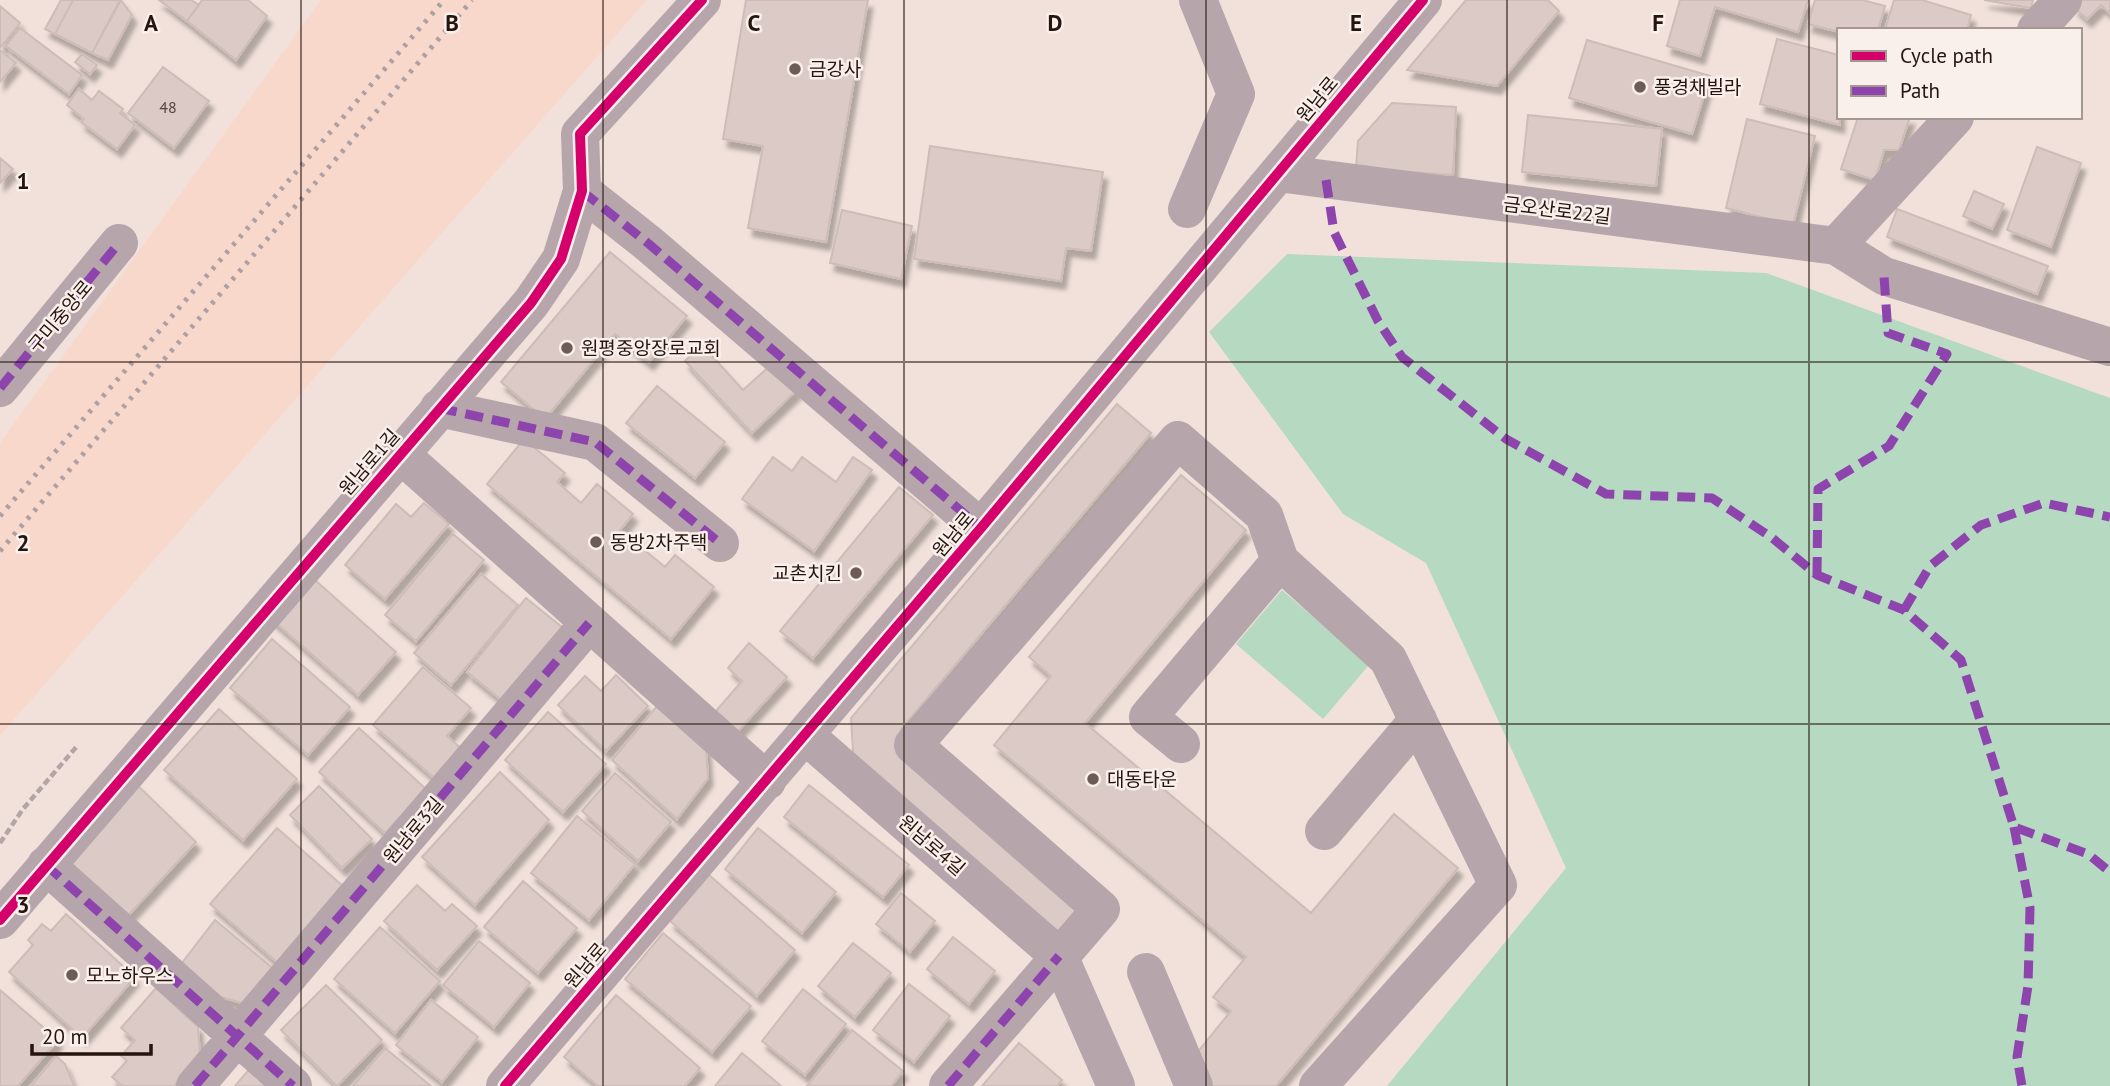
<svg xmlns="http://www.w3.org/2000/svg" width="2110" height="1086" font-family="'PT Sans','Noto Sans KR',sans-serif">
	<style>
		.built { fill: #f8d8cb }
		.green { fill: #b6d9c2 }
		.building { fill: #dbcac6; stroke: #cdbcb8; stroke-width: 2; filter: url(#shadow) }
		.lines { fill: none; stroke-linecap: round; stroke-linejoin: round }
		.path { stroke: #b3a5a6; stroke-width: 4.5; stroke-dasharray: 7 3.5; stroke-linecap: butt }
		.minor { stroke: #b6a6ac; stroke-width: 38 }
		.rail { stroke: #aea0a2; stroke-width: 5; stroke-dasharray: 3.5 7; stroke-linecap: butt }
		.quiet { stroke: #8e44ad; stroke-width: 9; stroke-dasharray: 18 9; stroke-linecap: butt }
		.cycleway-casing { stroke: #f9efeb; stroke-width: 15 }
		.cycleway { stroke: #d6006c; stroke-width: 10 }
		.grid { fill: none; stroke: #26150e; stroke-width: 2; stroke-opacity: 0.55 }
		.poi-dot { fill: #6d5c55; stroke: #f9efeb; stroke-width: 2.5 }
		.labels { text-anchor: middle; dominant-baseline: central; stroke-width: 5; stroke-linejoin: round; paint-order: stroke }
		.number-label { font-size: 16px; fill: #56453f }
		.poi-label { font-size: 19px; fill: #26150e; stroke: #f9efeb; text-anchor: start }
		.street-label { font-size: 19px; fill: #26150e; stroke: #f9efeb }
		.grid-label { font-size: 23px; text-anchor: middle; font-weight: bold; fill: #26150e; stroke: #f9efeb; stroke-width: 5; stroke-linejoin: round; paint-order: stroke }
	</style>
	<defs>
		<filter id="shadow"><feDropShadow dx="4.5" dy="8" stdDeviation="2" flood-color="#0004"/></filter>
	</defs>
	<rect width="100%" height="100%" fill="#f1e1da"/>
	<path class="built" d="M321,0H647L0,735V443Z"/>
	<path class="green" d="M1287,254L1766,273L2110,398V1086H1387L1566,868L1426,563L1343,514L1209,332Z
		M1282,590L1369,665L1323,719L1236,644Z"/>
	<path class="building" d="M61,0H73L55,34L45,29Z
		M73,0H120L92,53L55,34Z
		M121,0L132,15L108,60L92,53Z
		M159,0H191L199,5L187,21Z
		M202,0H248L267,16L236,60L187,21Z
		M746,0H868L826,242L748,228L763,146L723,139Z
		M1466,0H1548L1559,11L1497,86L1407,70Z
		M1680,0H1808L1798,32L1715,7L1700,56L1667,46Z
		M1815,0H1862L1885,6L1878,30L1839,32L1808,24Z
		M1894,0H1922L1971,15L1967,30H1885Z
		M1984,0H2033L2031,8Z
		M2080,0H2110V13L2101,5L2087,19L2074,7Z
		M0,6L20,23L0,48Z
		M20,28L82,75L69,94L6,46Z
		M1777,39L1839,55L1840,125L1760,104Z
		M1587,40L1710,76L1692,134L1569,98Z
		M0,50L16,63L0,82Z
		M82,54L97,65L90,74L75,62Z
		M163,67L209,101L174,148L128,113Z
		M79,89L92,100L99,91L123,109L120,113L135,125L117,149L81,122L84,119L67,105Z
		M1392,103L1456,107L1453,175L1356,168L1358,141Z
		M1528,115L1662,129L1656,186L1522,172Z
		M1858,117H1910L1899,150H1884L1875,180L1841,169Z
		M1747,119L1815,136L1793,225L1726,208Z
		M930,146L1103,172L1091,251L1066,248L1061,281L914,259Z
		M2037,147L2081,163L2051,247L2007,230Z
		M0,158L13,169L0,183Z
		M1974,191L2004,204L1992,229L1963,216Z
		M1897,209L2048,266L2037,294L1887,237Z
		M842,210L912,226L901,279L830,263Z
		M610,252L687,316L649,362L615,334L545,419L501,382Z
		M702,345L743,390L773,363L797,390L752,433L685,361Z
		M657,386L725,442L695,478L626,423Z
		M1117,404L1151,433L901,729L903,758L1081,912L1056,941L854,767L851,718Z
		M524,439L565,473L557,482L581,503L597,484L633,514L620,530L665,567L675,555L714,587L671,639L487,484Z
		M773,457L792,471L802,457L836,482L853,457L872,470L814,551L742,499Z
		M1181,475L1246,530L1085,723L1311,913L1394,814L1458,868L1276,1086H1212L1187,1065L1231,1011L1213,997L1246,957L994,745L1051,676L1029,657Z
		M899,487L933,515L813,658L780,631Z
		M424,503L449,524L385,599L345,565L396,504L411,517Z
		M453,534L484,560L416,641L385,615Z
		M307,573L396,652L358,695L268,616Z
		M481,574L518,605L451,685L414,653Z
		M526,598L568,632L509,706L467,672Z
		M272,639L350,707L308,755L230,688Z
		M749,643L787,677L738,731L716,711L742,681L728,668Z
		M423,667L471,708L447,736L465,752L439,782L373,725Z
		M616,675L648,706L606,751L558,705L585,676L601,691Z
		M658,705L706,747L708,778L677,819L612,760Z
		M219,709L297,779L243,840L164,770Z
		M548,712L606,764L563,812L505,760Z
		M359,728L426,789L385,833L319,772Z
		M500,772L549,820L475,905L422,857Z
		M615,773L671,822L638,861L582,811Z
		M135,783L196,842L123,921L61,863Z
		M809,785L909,865L883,897L784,817Z
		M319,786L372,839L342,868L290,815Z
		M577,816L635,864L589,920L531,873Z
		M277,828L344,887L278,963L210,904Z
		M758,828L836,892L802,933L725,869Z
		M709,875L795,950L757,996L670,921Z
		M523,881L577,928L538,973L484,927Z
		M417,885L445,911L452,904L477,926L437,970L384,921Z
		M901,893L935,921L910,952L876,924Z
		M66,914L135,977L82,1038L9,972L33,945L28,940L42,924L51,931Z
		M215,920L276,971L249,1005L221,997L181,964Z
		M380,927L440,981L395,1033L334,979Z
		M663,933L751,1006L712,1052L625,979Z
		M953,937L995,971L969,1004L927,969Z
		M479,941L530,983L494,1027L443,985Z
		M853,943L891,973L855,1017L818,986Z
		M909,984L950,1016L914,1062L873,1030Z
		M326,985L382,1040L337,1086L281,1030Z
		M156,988L198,1027L200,1056L174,1086H122L112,1077L127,1061L121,1056L135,1040L121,1028Z
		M803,989L846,1024L805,1075L762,1041Z
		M0,990L58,1040L18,1086H0Z
		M616,995L700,1068L685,1086H598L564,1057Z
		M431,1000L478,1037L442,1082L396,1045Z
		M852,1030L903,1071L891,1086H807Z
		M1019,1043L1062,1080L1057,1086H982Z
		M385,1048L431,1086H353Z
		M742,1053L781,1086H715Z
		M56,1056L65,1064L74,1086H31Z
		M252,1066L276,1086H235Z"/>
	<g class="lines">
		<path class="path" d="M0,843L23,809L78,745"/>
		<path class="minor" d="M2036,30L2063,0
			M1278,173L1836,246L1884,276L2110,347
			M582,191L649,244L981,528
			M1187,209L1236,94L1198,0
			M1836,246L1955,117
			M0,388L119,243
			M439,408L595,442L720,543
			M399,453L767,781
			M805,735L1059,956L1116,1086
			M1181,744L1148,717L1280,561
			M1324,831L1418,720
			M46,865L293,1086
			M0,920L531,303L561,259L582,191L580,134L702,0
			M1146,972L1194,1086
			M195,1086L589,623
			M505,1086L981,528L1423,0
			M948,1086L1101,909L913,745L1178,440L1264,515L1280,561L1388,659L1498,885L1318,1086"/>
		<path class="rail" d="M0,516L444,0
			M0,551L472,0"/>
		<path class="quiet" d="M1326,180L1334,232L1378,321L1402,357L1506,439L1606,494L1712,498L1771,537L1817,575L1904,610L1961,660L2014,827L2088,854L2110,872
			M582,191L649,244L981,528
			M0,388L119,243
			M439,408L595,442L720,543
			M1817,575L1818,489L1889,446L1947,354L1888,333L1884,276
			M1904,610L1930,566L1981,525L2044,503L2110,517
			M2014,827L2030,908L2028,986L2017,1057L2022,1086
			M46,865L293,1086
			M195,1086L589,623
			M948,1086L1059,956"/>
		<defs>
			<path id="cycleway" d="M0,920L531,303L561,259L582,191L580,134L702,0
				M505,1086L981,528L1423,0"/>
		</defs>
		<use href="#cycleway" class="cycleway-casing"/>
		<use href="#cycleway" class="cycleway"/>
	</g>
	<path class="grid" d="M301,0V1086M603,0V1086M904,0V1086M1206,0V1086M1507,0V1086M1809,0V1086M0,362H2110M0,724H2110"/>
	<g class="poi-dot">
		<circle cx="795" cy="69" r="7"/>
		<circle cx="1640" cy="87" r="7"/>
		<circle cx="567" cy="348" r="7"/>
		<circle cx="596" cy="542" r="7"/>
		<circle cx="856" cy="573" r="7"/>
		<circle cx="1093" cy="779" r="7"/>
		<circle cx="72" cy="975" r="7"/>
	</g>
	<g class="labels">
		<g class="number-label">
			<text x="168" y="107">48</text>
		</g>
		<g class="poi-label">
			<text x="809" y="69">금강사</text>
			<text x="1654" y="87">풍경채빌라</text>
			<text x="581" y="348">원평중앙장로교회</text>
			<text x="610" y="542">동방2차주택</text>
			<text x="842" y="573" text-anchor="end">교촌치킨</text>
			<text x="1107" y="779">대동타운</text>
			<text x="86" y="975">모노하우스</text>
		</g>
		<g class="street-label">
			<text transform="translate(1317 99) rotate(-50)">원남로</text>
			<text transform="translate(1557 210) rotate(7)">금오산로22길</text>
			<text transform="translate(60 316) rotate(-50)">구미중앙로</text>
			<text transform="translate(369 462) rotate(-49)">원남로1길</text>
			<text transform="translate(953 534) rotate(-50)">원남로</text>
			<text transform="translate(413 830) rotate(-50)">원남로3길</text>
			<text transform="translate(932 845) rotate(41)">원남로4길</text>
			<text transform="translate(585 965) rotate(-49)">원남로</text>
		</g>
	</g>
	<g class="grid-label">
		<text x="151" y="31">A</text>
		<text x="452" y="31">B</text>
		<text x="754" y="31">C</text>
		<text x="1055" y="31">D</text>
		<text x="1356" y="31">E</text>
		<text x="1658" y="31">F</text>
		<text x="23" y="189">1</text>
		<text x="23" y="551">2</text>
		<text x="23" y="913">3</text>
	</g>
	<rect x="1837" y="28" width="245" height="91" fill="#f9efeb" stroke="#a59893" stroke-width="2"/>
	<rect x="1851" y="51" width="35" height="10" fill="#d6006c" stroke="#a59893" stroke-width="2"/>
	<text x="1900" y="63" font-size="21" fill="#26150e">Cycle path</text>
	<rect x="1851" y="86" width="35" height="10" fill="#8e44ad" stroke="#a59893" stroke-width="2"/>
	<text x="1900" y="98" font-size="21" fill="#26150e">Path</text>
	<path d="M32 1044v10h119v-10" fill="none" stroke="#26150e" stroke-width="3.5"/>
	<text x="42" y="1044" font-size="21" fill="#26150e" stroke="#f9efeb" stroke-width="5" paint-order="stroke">20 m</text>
</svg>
